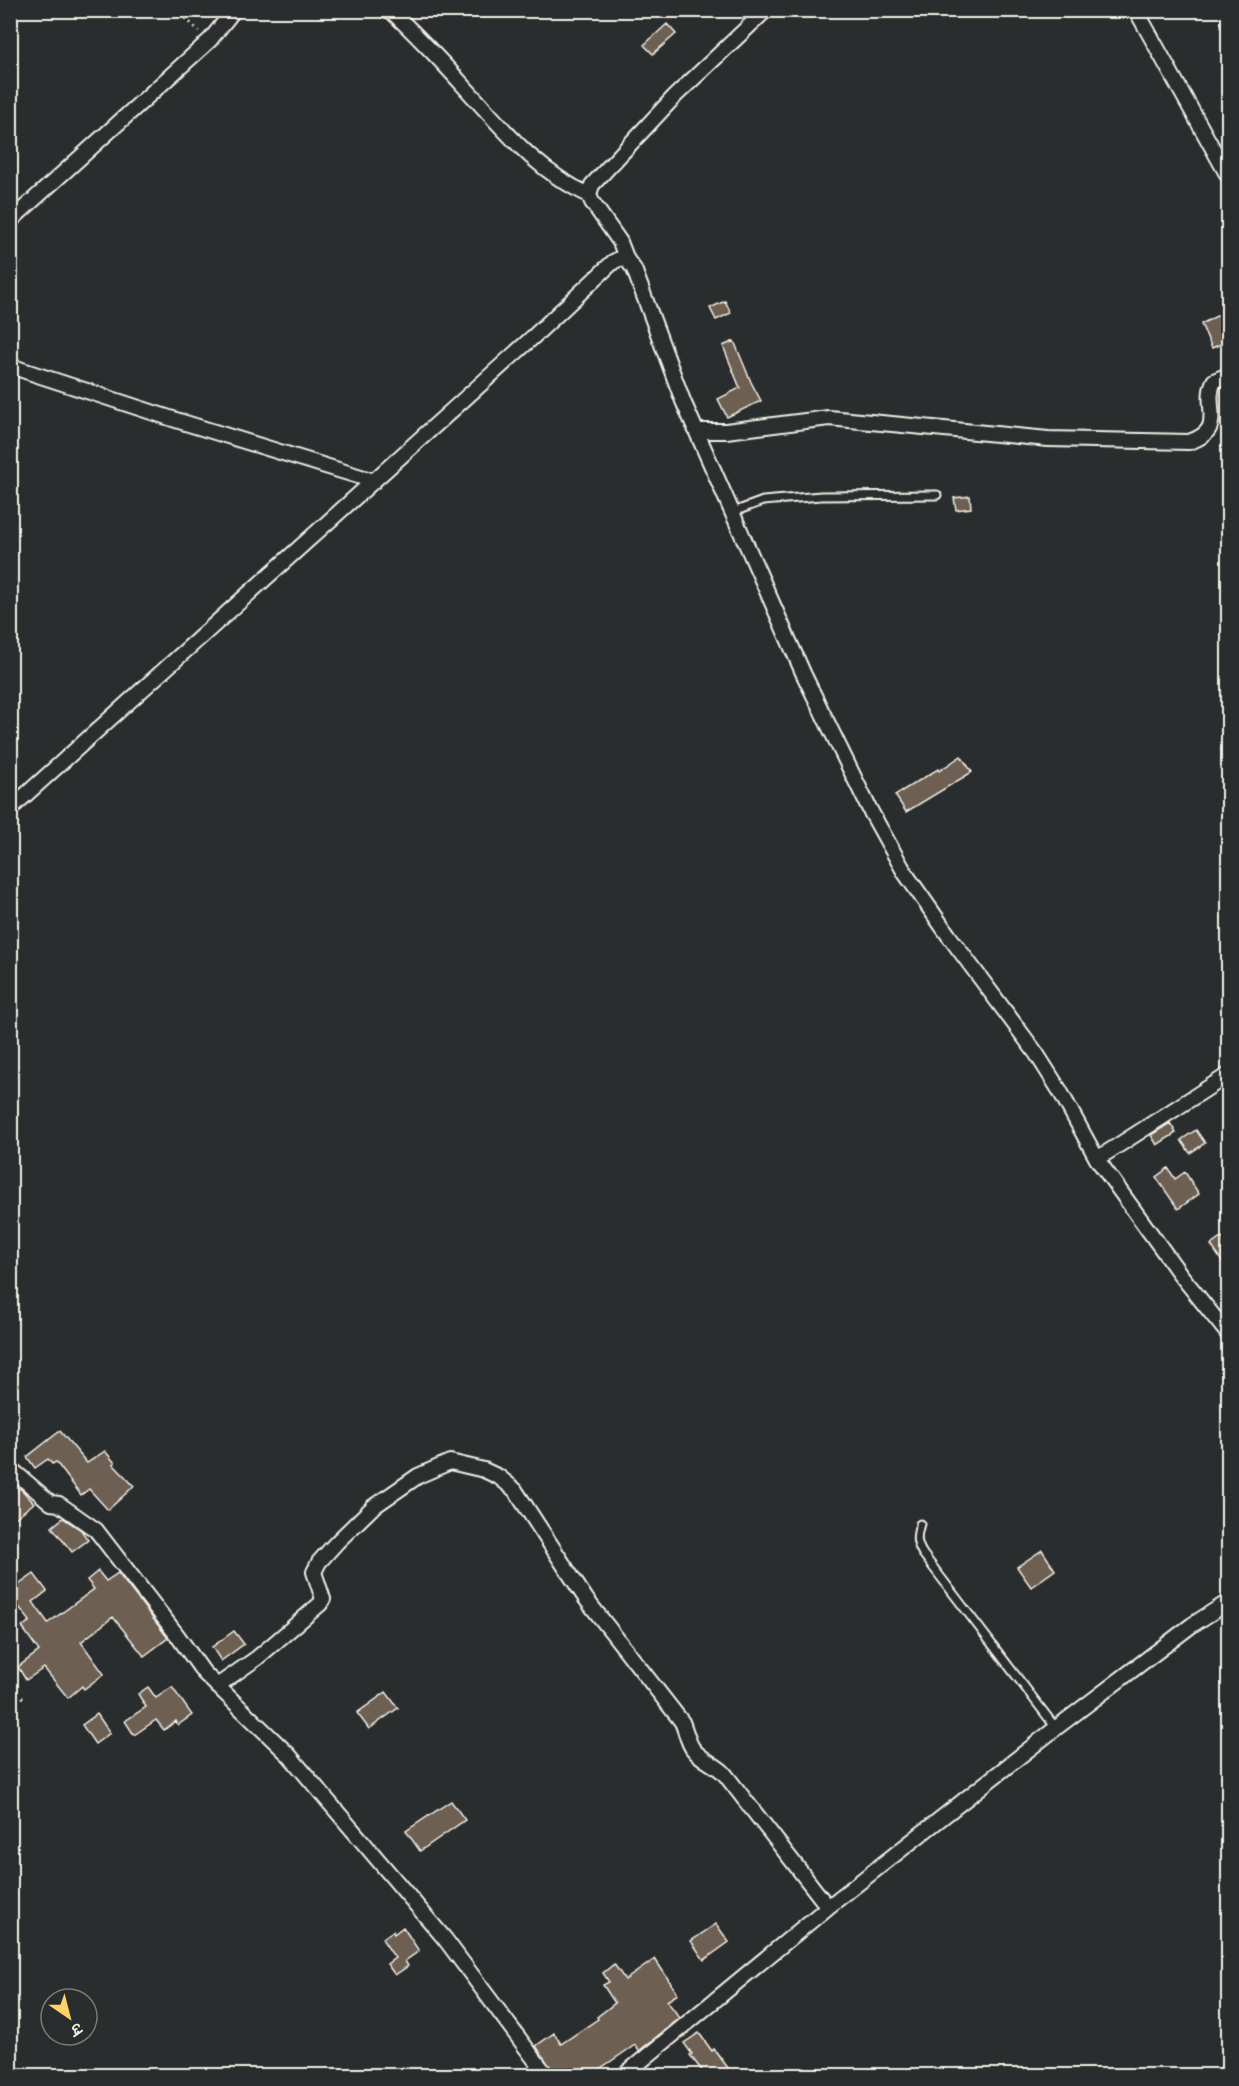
<svg xmlns="http://www.w3.org/2000/svg" width="1239" height="2086" font-family="Kalam,'Playpen Sans Deva',sans-serif">
	<style>
		.building { fill: #6d6053; stroke: #f4f1e8; stroke-width: 1.5 }
		.lines { fill: none; stroke-linecap: round; stroke-linejoin: round }
		.service-casing { stroke: #f4f1e8; stroke-width: 11 }
		.minor-casing { stroke: #f4f1e8; stroke-width: 18 }
		.path { stroke: #f4f1e8; stroke-width: 3; stroke-dasharray: 1.5 4.5; stroke-linecap: butt }
		.service { stroke: #2a2d2e; stroke-width: 7 }
		.minor { stroke: #2a2d2e; stroke-width: 14 }
	</style>
	<rect width="100%" height="100%" fill="#2a2d2e"/>
	<filter id="ink" filterUnits="userSpaceOnUse"><feTurbulence type="fractalNoise" baseFrequency=".0167" numOctaves="2"/><feDisplacementMap in="SourceGraphic" scale="12" xChannelSelector="R" yChannelSelector="G"/><feConvolveMatrix kernelMatrix="1 2 1 2 8 2 1 2 1" color-interpolation-filters="sRGB"/></filter>
	<g filter="url(#ink)">
		<path class="building" d="M667,24L676,34L653,54L644,45Z
			M725,301L731,313L716,320L710,308Z
			M1228,310V341L1212,348L1201,324Z
			M734,341L751,382L761,401L727,417L718,399L740,388L723,346Z
			M970,496L971,508L956,510L954,498Z
			M961,756L972,772L906,812L895,795L938,769L939,771Z
			M1170,1123L1176,1133L1157,1145L1151,1135Z
			M1196,1130L1205,1143L1190,1153L1181,1140Z
			M1168,1168L1175,1179L1185,1172L1199,1194L1178,1209L1156,1177Z
			M1222,1237L1228,1247V1271L1211,1245Z
			M60,1431L87,1463L105,1451L115,1463L113,1464L134,1486L108,1510L89,1489L81,1495L56,1462L52,1464L48,1459L35,1468L27,1457Z
			M20,1488L34,1503L10,1522V1496Z
			M63,1518L81,1530L88,1540L72,1552L52,1527Z
			M1042,1550L1055,1570L1031,1587L1017,1567Z
			M98,1571L106,1581L118,1573L168,1638L144,1656L113,1617L81,1642L104,1674L84,1689L82,1686L68,1698L44,1668L26,1680L18,1667L39,1651L22,1627L30,1621L10,1595V1591L34,1574L47,1591L33,1602L48,1623L94,1589L87,1580Z
			M234,1631L244,1644L221,1661L212,1647Z
			M148,1687L156,1698L172,1687L192,1715L178,1725L176,1721L164,1730L156,1720L134,1735L125,1721L146,1707L138,1694Z
			M386,1692L398,1708L369,1729L357,1713Z
			M97,1714L110,1733L95,1744L82,1725Z
			M451,1801L465,1820L420,1851L406,1831Z
			M716,1924L729,1942L704,1960L691,1941Z
			M403,1927L419,1951L405,1961L408,1966L395,1975L387,1964L395,1958L382,1939L393,1931L394,1934Z
			M655,1959L678,1994L667,2001L680,2018L639,2051L635,2045L589,2076H556L536,2046L554,2033L561,2044L598,2019L597,2017L615,2003L603,1985L609,1982L603,1973L614,1964L625,1980Z
			M699,2033L712,2051L714,2049L734,2076H706L690,2055L692,2054L684,2043Z"/>
		<g class="lines">
			<defs>
				<path id="service" d="M733,512L763,501L821,496L937,495
					M920,1524C916,1537 916,1543 923,1554L1056,1728"/>
				<path id="minor" d="M390,10C419,37 445,65 471,94C508,134 538,172 589,195
					M1136,10L1228,176
					M10,221L210,40L234,10
					M627,260L620,242L592,202L589,195L592,185L675,96L766,10
					M10,366L179,421L374,481
					M697,431H726L829,418L1048,439L1189,442C1228,429 1202,406 1214,381L1228,375
					M10,809L532,338L613,262L621,258L627,260L634,269L683,401L804,675L871,812L905,873L949,936L1036,1053L1060,1091L1097,1159L1180,1274L1228,1334
					M1097,1159L1228,1075
					M10,1468L51,1503L59,1504L96,1530L177,1635L204,1673L289,1755L445,1939L547,2076
					M217,1686L257,1658L320,1604L323,1599L314,1572L319,1562L337,1542L373,1507L418,1476L450,1462L484,1470L499,1477L515,1490L586,1599L682,1722C686,1731 688,1743 693,1749C700,1759 715,1764 724,1773L828,1907
					M623,2076L828,1907L1056,1728L1192,1625L1228,1602"/>
			</defs>
			<use href="#service" class="service-casing"/>
			<use href="#minor" class="minor-casing"/>
			<path class="path" d="M177,10L199,31
				M10,1695L27,1698"/>
			<use href="#service" class="service"/>
			<use href="#minor" class="minor"/>
		</g>
	</g>
	<rect width="1239" height="2086" fill="none" stroke="#2a2d2e" stroke-width="36"/>
	<rect x="18" y="18" width="1203" height="2050" fill="none" stroke="#f4f1e8" stroke-width="2" filter="url(#ink)"/>
	<g transform="translate(69 2017) rotate(145)"><circle r="28" fill="#2a2d2e" stroke="#7b7b78" stroke-width="1.5"/>
	<path d="M0-4.5L10 22L0 15L-10 22Z" fill="#ffd166"/>
	<text y="-9" font-size="16" font-weight="bold" text-anchor="middle" fill="#f4f1e8">उ</text>
	</g>
</svg>
